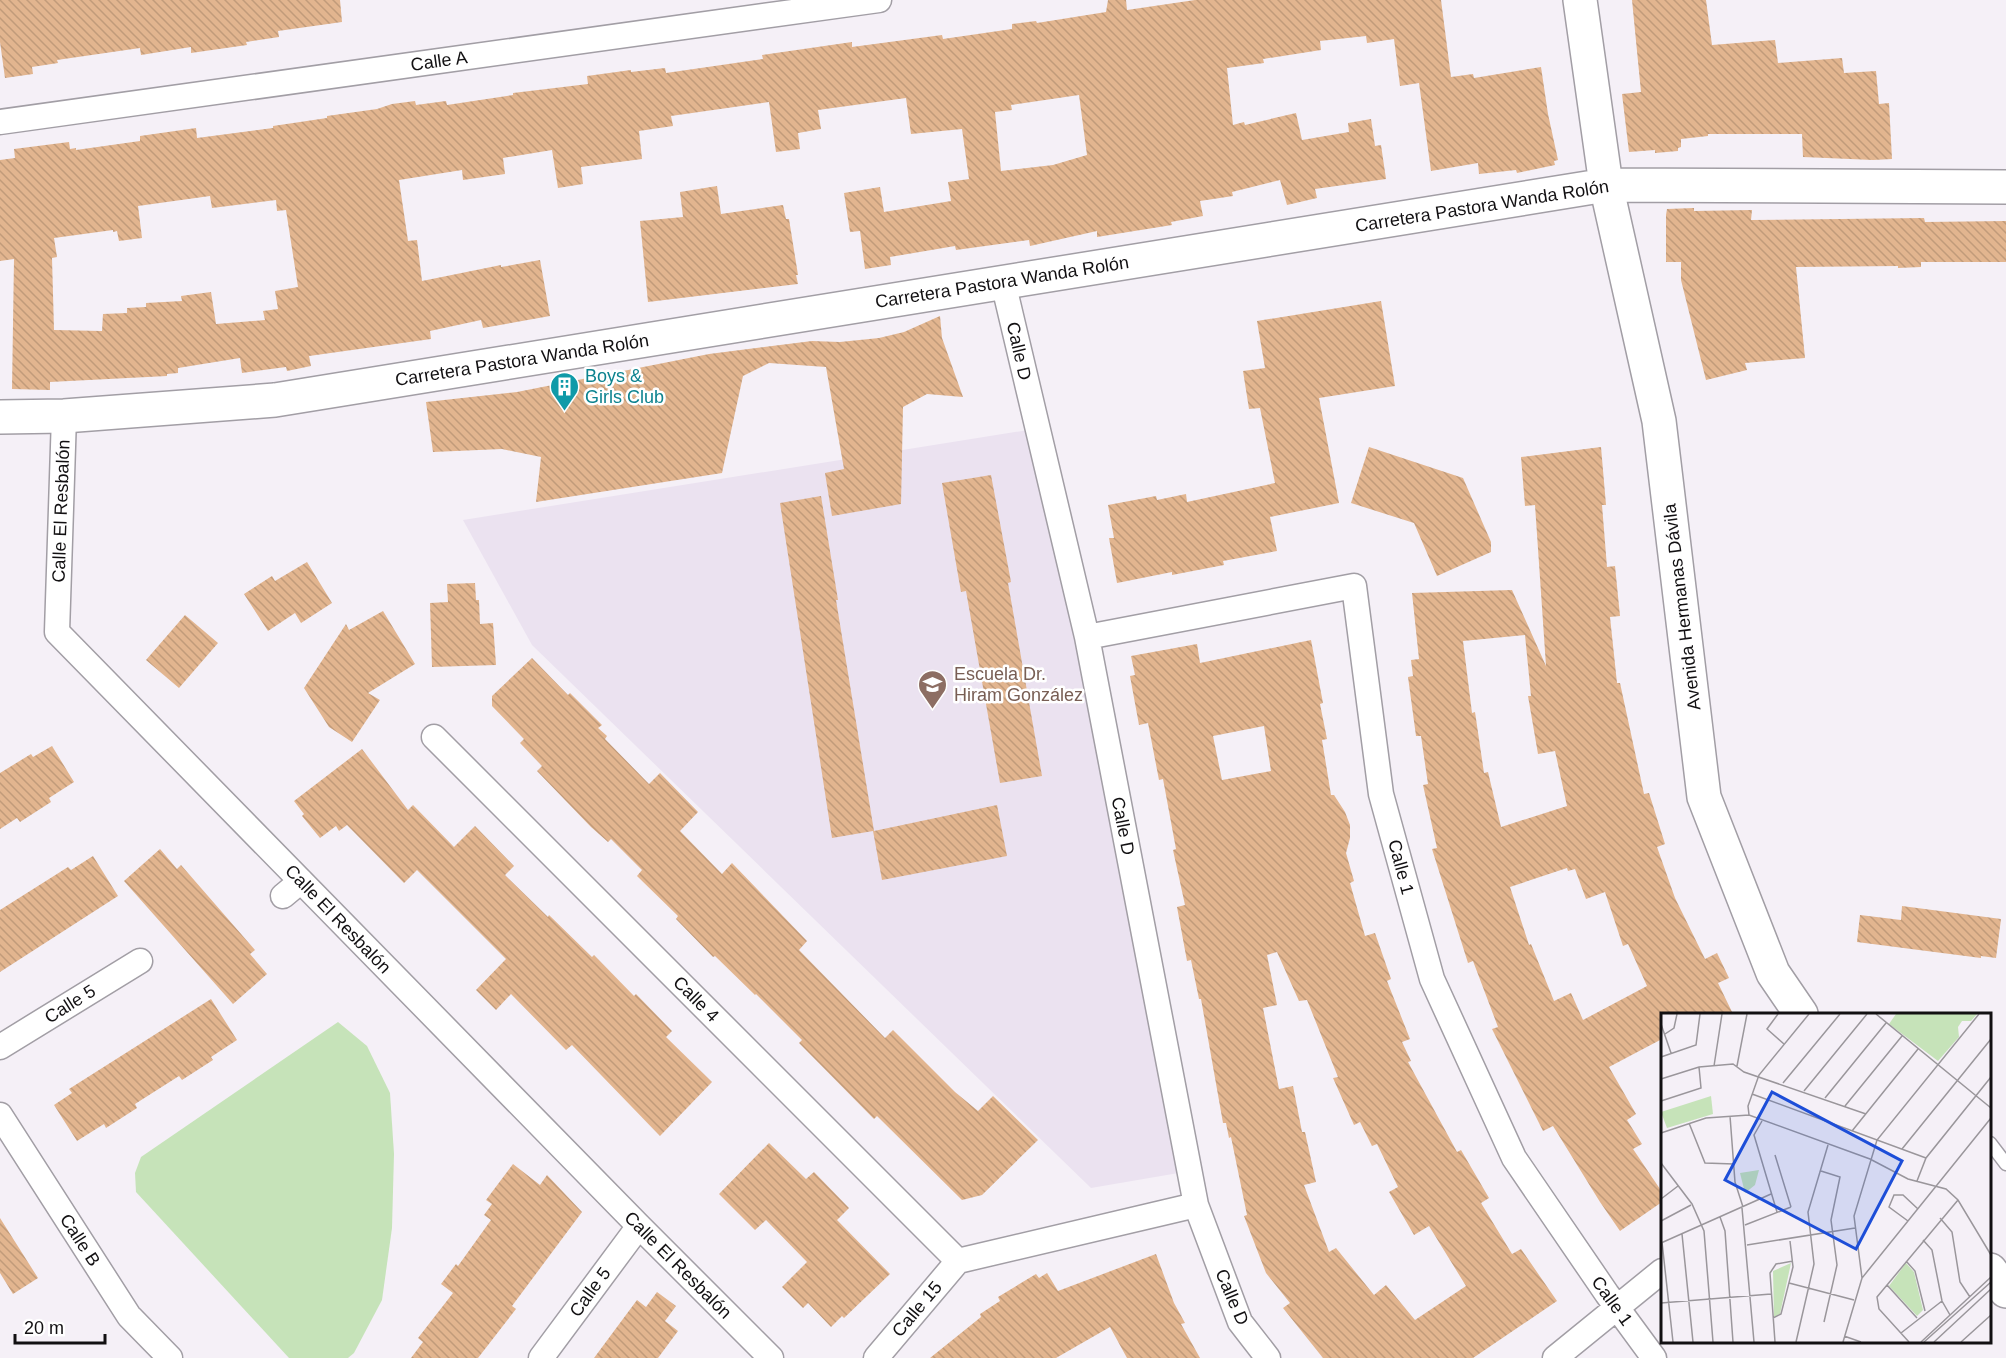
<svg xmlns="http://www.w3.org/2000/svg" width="2006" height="1358" font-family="Arial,sans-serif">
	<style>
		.built { fill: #ebe2f0 }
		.park { fill: #c6e3b9 }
		.building { fill: url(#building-back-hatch); fill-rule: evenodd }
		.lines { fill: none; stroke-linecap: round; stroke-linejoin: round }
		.lane-casing { stroke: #a29ea5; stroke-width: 15 }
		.street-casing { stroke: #a29ea5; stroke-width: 27 }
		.secondary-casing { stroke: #a29ea5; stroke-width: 36 }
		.lane { stroke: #fff; stroke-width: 12 }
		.street { stroke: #fff; stroke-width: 24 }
		.secondary { stroke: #fff; stroke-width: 33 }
		.labels { text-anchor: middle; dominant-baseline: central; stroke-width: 5; stroke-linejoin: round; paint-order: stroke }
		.street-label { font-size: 18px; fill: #121012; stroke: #fff }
		.culture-label { font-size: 18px; fill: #0d838f; stroke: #fff; text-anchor: start }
		.education-label { font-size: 18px; fill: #785e54; stroke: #fff; text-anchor: start }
		.inset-road { fill: none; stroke: #9a969b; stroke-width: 1.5 }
		.view { fill: #1d4ed8; fill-opacity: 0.15; stroke: #1d4ed8; stroke-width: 3 }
		.inset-edge { fill: none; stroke: #121012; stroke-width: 3 }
	</style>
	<defs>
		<pattern id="building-back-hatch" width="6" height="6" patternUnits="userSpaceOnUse" patternTransform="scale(1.5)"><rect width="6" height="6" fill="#e2b58f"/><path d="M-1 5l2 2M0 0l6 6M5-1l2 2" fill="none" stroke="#c19b7a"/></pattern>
	</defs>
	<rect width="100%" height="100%" fill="#f5f0f7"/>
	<path class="built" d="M1047,427L1196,1170L1091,1188L532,645L463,520Z"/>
	<path class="park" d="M338,1022L367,1046L390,1093L394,1154L392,1228L382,1300L354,1353L348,1358H289L136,1192L135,1173L141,1157Z"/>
	<path class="building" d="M0,0H340L342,22L278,31L279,37L246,42L247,45L191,53V47L141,55L140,48L57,60L58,63L32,67L33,74L5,78L0,42Z
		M1108,0H1126L1127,10L1195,0H1441L1451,77L1473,74L1474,78L1541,67L1548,114L1558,160L1554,161L1555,165L1517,173L1516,170L1479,174L1478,163L1431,171L1419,83L1400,86L1394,39L1367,43L1366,36L1320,41L1321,50L1263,59L1264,63L1227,68L1233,125L1244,122L1245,125L1296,113L1302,140L1349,132L1348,123L1371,119L1375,146L1381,145L1386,179L1315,189L1317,198L1287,205L1280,180L1232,192L1233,196L1200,201L1203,216L1171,222L1172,225L1097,237V231L1030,246L1029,240L956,250L955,246L890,257L891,265L865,269L860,231L850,232L844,193L880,187L884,212L951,201L948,182L969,179L962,129L911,134L906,98L818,110L821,129L798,133L800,149L776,152L769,102L671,116L673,126L639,131L642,159L581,167L583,184L558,188L552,150L503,158L505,174L463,180L462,170L399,180L408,241L417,240L422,281L501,265V267L540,260L550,316L483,328L481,320L430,331L431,339L309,356L311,366L287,371L286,367L242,373L240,358L178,368V373L167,374V376L50,382V390L12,389L14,259L0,261V160L15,158L14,149L69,142L70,149L76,148V150L140,141V136L196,128L197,138L273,128V126L327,118V116L377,109L392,104L415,101L416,105L446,101L447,105L513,95V93L588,84L587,76L631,70V72L665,68L666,73L763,59L762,55L852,42V47L942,35L943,39L1012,29V24L1036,21L1037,23L1106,12ZM1079,95L1087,155L1053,165L1001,171L995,112L1012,110L1011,105ZM210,196L212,208L276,200L277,211L286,210L298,287L275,291L278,309L263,311L265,320L216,324L211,292L181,296L182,301L146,303V307L127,308V313L103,314L102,331L54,330L52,258L57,257L54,238L113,230V232L117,231L119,241L142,238L138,206Z
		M1632,0H1706L1712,45L1775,40L1778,63L1842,58L1844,73L1876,71L1879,104L1889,103L1892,159L1873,160L1803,157L1802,134H1708V136L1681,139V147L1678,148V151L1655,153V150L1629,152L1622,94L1641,92Z
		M717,186L721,214L783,205L786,219H789L798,275H796L798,284L648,302L640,221L683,217L680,192Z
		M1694,208V211L1752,210L1751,220L1924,218L1925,222L2006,221V262H1921V267L1898,268V266L1796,267L1805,358L1745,363L1747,370L1706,380L1681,280V262H1666V215L1667,209Z
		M1381,301L1395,386L1319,398L1339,503L1270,517L1277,551L1223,561L1224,565L1172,575V572L1117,583L1109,538H1114L1108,505L1156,496L1157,500L1186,494L1187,502L1275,483L1260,408L1249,409L1243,371L1265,368L1257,321Z
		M940,316L942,338L963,397L927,394L903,407L901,504L832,516L825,473L844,469L826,367L769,363L743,376L722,473L536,502L541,457L502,449L433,452L426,402L517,392L709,354L812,341L840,342L879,338L904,332Z
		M1369,447L1463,478L1491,542V552L1437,576L1414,523L1351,503Z
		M1601,447L1606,505H1602L1607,567L1615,566L1620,616L1610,617L1617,683H1620L1644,794L1649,793L1665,844L1657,847L1675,898L1705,959L1717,953L1729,978L1718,983L1733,1014H1662V1039L1609,1067L1636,1114L1627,1120L1642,1144L1633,1149L1662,1192V1202L1620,1231L1600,1202L1553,1126L1543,1131L1492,1029L1498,1027L1473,961L1468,963L1432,849L1437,848L1423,785L1428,784L1421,736H1416L1408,677L1413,676L1411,660L1419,659L1412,593L1512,590L1546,666L1535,505L1525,506L1521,457ZM1525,635L1531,696H1528L1538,754L1555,751L1567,806L1501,827L1488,772L1484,773L1475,712L1472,713L1463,641ZM1567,868L1568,871L1575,869L1586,899L1605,892L1623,946L1628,944L1647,986L1583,1020L1571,993L1554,1001L1531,944L1529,945L1510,887Z
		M991,475L1011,582L1008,583L1042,776L1000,783L966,591L961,592L942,483Z
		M821,496L838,600H836L874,831L997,805L1007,856L882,880L873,831L832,838L780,503Z
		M307,562L332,603L301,623L295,613L268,631L244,594L272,576L275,581Z
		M475,583L476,600H479L480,624L493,623L496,665L432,667L430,603L448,602L447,584Z
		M383,611L415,664L368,693L380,700L352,742L329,727L304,688L346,624L349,630Z
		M185,615L218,643L179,688L146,660Z
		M1311,640L1323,703L1320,704L1327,739L1322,740L1331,795H1334L1345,812L1350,825V838L1346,853L1354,881L1350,883L1365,936L1375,933L1391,979L1387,981L1410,1039L1402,1042L1411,1061L1408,1062L1457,1152L1461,1150L1489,1198L1481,1203L1512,1254L1521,1249L1557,1301L1473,1358H1323L1283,1308L1290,1303L1266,1273L1244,1216L1247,1215L1231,1137L1229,1138L1226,1123H1223L1201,999H1199L1191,960L1187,961L1177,907L1185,905L1173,850L1176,849L1163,779L1159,780L1148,723L1139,725L1130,676L1135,675L1131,656L1197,644L1200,663ZM1264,726L1271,771L1222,780L1213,736ZM1277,952L1299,1001L1307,1000L1338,1077L1333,1078L1354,1125L1360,1122L1372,1146L1377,1144L1398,1187L1389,1192L1414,1235L1429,1226L1466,1286L1415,1320L1386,1285L1374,1295L1336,1248L1329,1252L1304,1185L1316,1182L1305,1132H1302L1293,1086L1279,1089L1263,1008L1277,1005L1267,955Z
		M532,658L568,695L570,693L602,725L598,728L607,736L605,739L649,784L660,773L698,812L680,831L722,874L732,863L807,941L799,950L885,1038L893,1030L955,1092L978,1111L993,1096L1038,1140L982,1195L962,1200L877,1116L874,1119L799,1043L802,1040L756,994L755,995L715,956L713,957L676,919L678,916L637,876L642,870L611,839L608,842L591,827L537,771L542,766L520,743L524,739L492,706V696Z
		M52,746L74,782L49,798L51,802L20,822L17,818L0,829V773L31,754L33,757Z
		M362,749L408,810L413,805L454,847L475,826L514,866L505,875L548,917L549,915L592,957L594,955L634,996L636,994L672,1031L666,1037L712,1082L660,1136L572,1045L566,1050L511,994L496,1010L476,990L506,959L417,870L404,883L347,825L339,831L336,826L320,838L302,816L304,814L294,801Z
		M160,849L177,869L181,865L255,950L250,954L267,974L233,1004L124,881Z
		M93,856L118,896L0,972V910L68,867L71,870Z
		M1902,906L2001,919L1996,958L1981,956V958L1857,942L1860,915L1901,920Z
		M211,999L237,1040L211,1057L213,1060L182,1080L179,1076L135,1104L137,1108L106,1128L104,1124L77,1141L54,1105L72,1093L69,1089Z
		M769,1143L806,1179L814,1172L849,1208L837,1220L890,1274L844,1318L842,1316L831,1327L808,1303L803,1308L782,1287L807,1262L766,1220L755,1230L719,1194Z
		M513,1164L540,1185L547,1175L582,1212L512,1306L516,1309L478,1358H411L423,1342L418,1338L453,1293L441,1284L456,1264L458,1266L491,1220L484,1215L492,1204L486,1200Z
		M0,1218L38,1278L13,1294L0,1273Z
		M1156,1254L1174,1303L1185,1323L1181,1324L1200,1358H1127L1110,1327L1056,1358H930L981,1317L980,1314L1000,1301L998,1297L1036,1274L1039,1278L1047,1273L1058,1291Z
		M657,1292L676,1306L665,1321L678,1331L658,1358H594L637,1300L646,1307Z"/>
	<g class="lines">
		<defs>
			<path id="lane" d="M1990,1143L2006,1164"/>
			<path id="street" d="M0,122L879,0
				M1003,282L1087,637L1196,1205L1240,1322L1268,1358
				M64,416L57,632L639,1226L771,1358
				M1087,637L1354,586L1381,794L1432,979L1514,1158L1607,1294L1654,1358
				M434,737L958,1261
				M283,896L301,881
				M0,1047L140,961
				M0,1115L129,1316L170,1358
				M958,1261L1196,1205
				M541,1358L639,1226
				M876,1358L958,1261
				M1555,1358L1662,1271"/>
			<path id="secondary" d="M1580,0L1606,185L1659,421L1704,797L1773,973L1801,1014
				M0,417L64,416L275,400L1606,185L2006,187
				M1990,1270L2006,1291"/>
		</defs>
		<use href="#lane" class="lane-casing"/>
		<use href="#street" class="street-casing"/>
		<use href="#secondary" class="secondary-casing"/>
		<use href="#lane" class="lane"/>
		<use href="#street" class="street"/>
		<use href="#secondary" class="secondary"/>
	</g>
	<defs>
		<symbol id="building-pin" viewBox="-11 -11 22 30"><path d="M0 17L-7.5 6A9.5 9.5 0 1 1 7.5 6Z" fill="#0f9aa8" stroke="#fff"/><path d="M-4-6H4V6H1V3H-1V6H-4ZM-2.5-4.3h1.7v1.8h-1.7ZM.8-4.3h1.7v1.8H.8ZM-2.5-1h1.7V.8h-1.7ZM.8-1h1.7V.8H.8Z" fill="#fff"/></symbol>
		<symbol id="school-pin" viewBox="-11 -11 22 30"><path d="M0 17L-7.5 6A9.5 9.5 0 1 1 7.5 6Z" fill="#8d6e63" stroke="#fff"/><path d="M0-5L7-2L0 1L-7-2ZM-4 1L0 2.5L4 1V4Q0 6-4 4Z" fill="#fff"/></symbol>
	</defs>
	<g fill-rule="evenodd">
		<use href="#building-pin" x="548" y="370" width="33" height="45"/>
		<use href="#school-pin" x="916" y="668" width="33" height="45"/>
	</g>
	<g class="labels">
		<g class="street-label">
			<text transform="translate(439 61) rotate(-8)">Calle A</text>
			<text transform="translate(1482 206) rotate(-9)">Carretera Pastora Wanda Rolón</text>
			<text transform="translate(1002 282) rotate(-9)">Carretera Pastora Wanda Rolón</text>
			<text transform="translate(1019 351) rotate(77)">Calle D</text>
			<text transform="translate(522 360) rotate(-9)">Carretera Pastora Wanda Rolón</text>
			<text transform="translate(61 511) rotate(-88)">Calle El Resbalón</text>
			<text transform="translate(1682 607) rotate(-97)">Avenida Hermanas Dávila</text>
			<text transform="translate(1123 826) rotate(79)">Calle D</text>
			<text transform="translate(1401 867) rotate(75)">Calle 1</text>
			<text transform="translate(338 919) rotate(46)">Calle El Resbalón</text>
			<text transform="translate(696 999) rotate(45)">Calle 4</text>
			<text transform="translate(70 1004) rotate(-32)">Calle 5</text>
			<text transform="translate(80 1240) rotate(57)">Calle B</text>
			<text transform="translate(678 1265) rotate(45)">Calle El Resbalón</text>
			<text transform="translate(590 1292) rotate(-54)">Calle 5</text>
			<text transform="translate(1232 1297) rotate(67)">Calle D</text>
			<text transform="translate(1612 1301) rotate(54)">Calle 1</text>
			<text transform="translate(917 1309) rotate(-50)">Calle 15</text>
		</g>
		<g class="culture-label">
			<text x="585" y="376">Boys &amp;<tspan x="585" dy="21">Girls Club</tspan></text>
		</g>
		<g class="education-label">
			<text x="954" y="674">Escuela Dr.<tspan x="954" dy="21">Hiram González</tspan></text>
		</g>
	</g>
	<g transform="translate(1661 1013)">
		<rect width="330" height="330" fill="#f5f0f7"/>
		<path d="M50,83L52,101L6,115L0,99Z" fill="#c6e3b9"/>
		<path d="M235,1H316L310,8H301L297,14L298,24L277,48L228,11ZM98,157L94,172L84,180L79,160ZM130,250L119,301L113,304L112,258ZM245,250L253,259L262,297L256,303L228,273Z" fill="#c6e3b9"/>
		<path class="inset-road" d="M117,1L106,16L123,31M215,1L330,95M0,11L10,40M4,21L13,15L16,1M0,44L35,32L39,1M53,53L61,1M76,53L86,1M0,66L38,54L72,51L83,59L205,101M122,70L179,1M143,78L206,1M91,81L265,145M164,85L225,10M0,88L40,75L38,54M184,93L241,23M88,102L87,93L98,62L148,1M69,103L74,169L82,194M101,108L93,122L116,199M28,110L44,150L73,151M191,118L257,36M0,120L45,105L88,102L209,146L247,166L285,176L297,187L330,242M241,136L330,26M114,142L130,194M0,150L31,191L43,218L52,329M160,158L179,164L170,207L176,252L163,309M256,168L265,145L330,64M0,186L17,173M81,195L93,329M59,204L64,218L72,329M279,205L291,219L299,269L309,284M0,208L30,192M247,208L228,194L233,182H242L257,196M84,212L130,194M21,221L32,329M262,227L271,237L281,288L289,302M1,229L12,329M0,230L110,181M86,232L194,215M245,248L254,258L264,298M201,265L193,203L216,127L318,1M128,270L193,287M226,272L256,305M0,290L110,281M112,305L120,301L132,254L129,228M240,320L281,288M183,323L200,329M114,329L109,260L115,251L132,248M135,329L153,251L147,199L167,132M182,329L201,265L330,105M248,329L218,296L216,284L297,187M260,329L330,264M263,329L330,269M273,329L330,276M300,329L330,302"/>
		<path class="view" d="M111,79L241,148L195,236L64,167Z"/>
		<rect width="330" height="330" class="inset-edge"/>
	</g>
	<path d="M15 1334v9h90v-9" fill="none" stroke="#121012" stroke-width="3"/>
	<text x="24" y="1334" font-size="18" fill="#121012" stroke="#ffffff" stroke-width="4.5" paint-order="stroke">20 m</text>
</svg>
